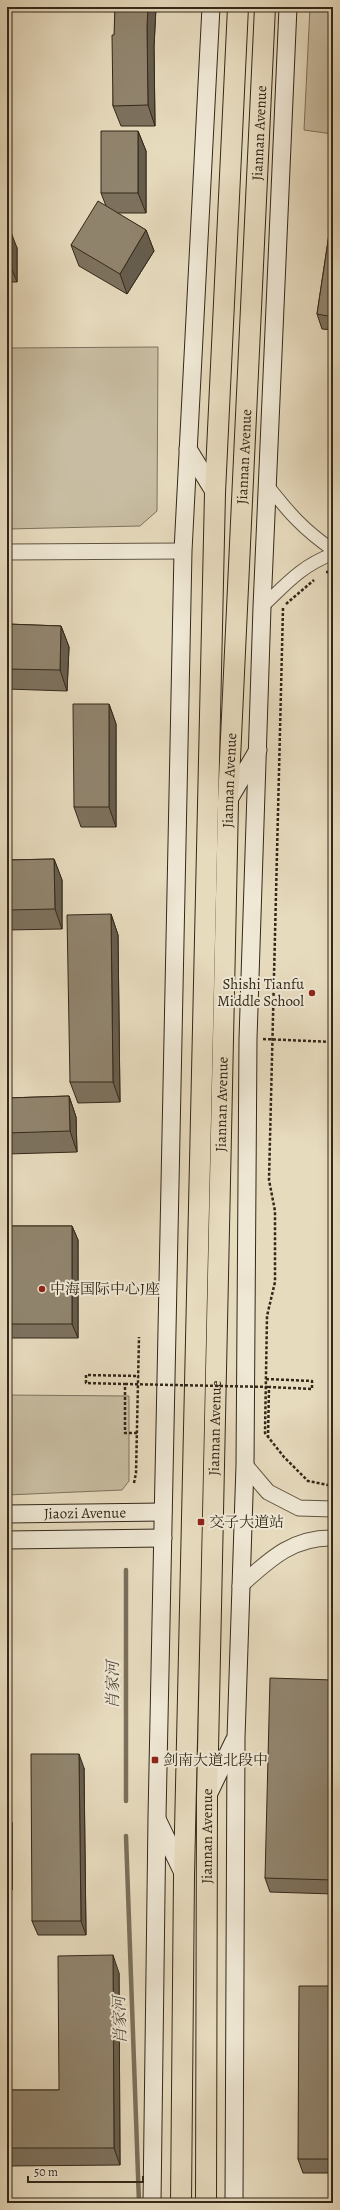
<svg xmlns="http://www.w3.org/2000/svg" width="340" height="2210" font-family="Alegreya,'Noto Serif SC',serif">
	<style>
		.green { fill: #c8bda2; stroke: #7e725e }
		.lines { fill: none; stroke-linecap: round; stroke-linejoin: round }
		.stream { stroke: #7a6f5a; stroke-width: 4.5 }
		.minor-casing { stroke: #605542; stroke-width: 14 }
		.tertiary-casing { stroke: #605542; stroke-width: 17 }
		.secondary-casing { stroke: #332819; stroke-width: 19 }
		.trunk-casing { stroke: #332819; stroke-width: 22 }
		.path { stroke: #332819; stroke-width: 2.5; stroke-dasharray: 3 2; stroke-linecap: butt }
		.minor { stroke: #efe8d5; stroke-width: 12 }
		.tertiary { stroke: #efe8d5; stroke-width: 15 }
		.secondary { stroke: #efe8d5; stroke-width: 17 }
		.trunk { stroke: #e7dbbe; stroke-width: 20 }
		.path-bridge { stroke: #332819; stroke-width: 2.5; stroke-dasharray: 3 2; stroke-linecap: butt }
		.wall { fill: #7d725f; stroke: #332819 }
		.shaded-wall { fill: #665d4e; stroke: #332819 }
		.building { fill: #91856f; stroke: #332819 }
		.poi-dot { fill: #8f2418; stroke: #efe8d5; stroke-width: 1.5 }
		.labels { text-anchor: middle; dominant-baseline: central; stroke-width: 4; stroke-linejoin: round; paint-order: stroke }
		.street-label { font-size: 15px; fill: #332819; stroke: #efe8d5 }
		.poi-label { font-size: 15px; fill: #332819; stroke: #efe8d5; text-anchor: start }
		.water-label { font-size: 16px; font-style: italic; fill: #574b3a; stroke: #efe8d5 }
	</style>
	<rect width="100%" height="100%" fill="#e7dbbe"/>
	<filter id="stains"><feTurbulence type="fractalNoise" baseFrequency=".005" numOctaves="4"/><feColorMatrix values="0 0 0 0 .2 0 0 0 0 .09 0 0 0 0 .02 0 0 0 .5 -.17"/></filter>
	<radialGradient id="worn" r=".72"><stop offset=".6" stop-color="#630" stop-opacity="0"/><stop offset="1" stop-color="#630" stop-opacity=".3"/></radialGradient>
	<path class="green" d="M310,7H333V134L304,130Z
		M158,347L157,511L140,526L7,529V348Z
		M7,1395L129,1396V1481L122,1490L7,1495Z"/>
	<g class="lines">
		<path class="stream" d="M126,1570V1801
			M126,1836L139,2203"/>
		<defs>
			<path id="minor" d="M268,486C289,513 304,530 333,550
				M262,607C285,585 302,565 333,554"/>
			<path id="tertiary" d="M7,552L183,551
				M245,1465L268,1492L299,1508L333,1509
				M240,1586C269,1560 292,1537 333,1538"/>
			<g id="secondary">
				<path d="M188,449L215,493"/>
				<path d="M228,801L258,750"/>
				<path id="s1" d="M7,1514L163,1512"/>
				<path d="M7,1540L163,1538"/>
				<path d="M207,1797L234,1741"/>
				<path d="M158,1821L184,1875"/>
				<path d="M152,2203L157,1817L183,551L211,7"/>
				<path d="M234,2203L236,1738L245,1465L248,1039L262,607L288,7"/>
			</g>
			<g id="trunk">
				<path d="M181,2203L184,1875L215,493L238,7"/>
				<path id="s2" d="M206,2203L207,1797L228,802L265,7"/>
			</g>
		</defs>
		<use href="#minor" class="minor-casing"/>
		<use href="#tertiary" class="tertiary-casing"/>
		<use href="#secondary" class="secondary-casing"/>
		<use href="#trunk" class="trunk-casing"/>
		<path class="path" d="M326,572H333
			M286,604L314,580
			M283,608L269,1180L275,1211V1282L267,1316L265,1433L284,1457L308,1481L333,1486
			M263,1039L333,1042
			M266,1379L312,1381V1389L269,1387L268,1437
			M137,1433H125V1384L86,1383V1375L139,1376
			M134,1483L136,1473L139,1337"/>
		<use href="#minor" class="minor"/>
		<use href="#tertiary" class="tertiary"/>
		<use href="#secondary" class="secondary"/>
		<use href="#trunk" class="trunk"/>
		<path class="path-bridge" d="M125,1384L269,1387"/>
	</g>
	<path class="wall" d="M115,7H156L154,47L155,126H121L113,106Z
		M138,131L146,151V213H117L146,230L154,251L127,294L79,266L71,245L106,206L101,193Z
		M333,208V330L322,329L317,314Z
		M7,227L17,248V282H7Z
		M333,408V489L330,480Z
		M7,624L61,626L69,647L67,691L7,689Z
		M109,704L116,724V827H81L74,807Z
		M54,859L62,880V929L7,930V860Z
		M111,914L118,935L120,1102L78,1103L70,1082Z
		M69,1096L76,1117L77,1152L7,1154V1098Z
		M7,1226H72L78,1240V1338H7Z
		M333,1680V1894L270,1892L265,1878Z
		M84,1768L86,1935H38L32,1921Z
		M7,1811H8L12,1823V1890H7Z
		M119,1973L120,2165L7,2166V2090H59Z
		M333,1986V2173H303L298,2159Z"/>
	<path class="shaded-wall" d="M148,7H156L154,47L155,126L148,105L147,27Z
		M138,131L146,151V213L138,193Z
		M9,227L17,248V282L9,262Z
		M146,230L154,251L127,294L120,274Z
		M61,626L69,647L67,691L60,670Z
		M109,704L116,724V827L109,807Z
		M54,859L62,880V929L55,909Z
		M111,914L118,935L120,1102L113,1082Z
		M69,1096L76,1117L77,1152L70,1131Z
		M72,1226L78,1240V1338L72,1324Z
		M79,1754L84,1768L86,1935L81,1921Z
		M8,1811L12,1823V1890L8,1878Z
		M113,1955L119,1973L120,2165L114,2148Z"/>
	<path class="building" d="M115,7H148L147,27L148,105L113,106L112,35H114Z
		M101,131H138V193H101Z
		M98,201L146,230L120,274L71,245Z
		M333,208V317L317,314Z
		M7,227H9V262H7Z
		M333,408V480H330Z
		M7,624L61,626L60,670L7,669Z
		M73,704H109V807H74Z
		M54,859L55,909L7,910V860Z
		M111,914L113,1082H70L67,915Z
		M69,1096L70,1131L7,1133V1098Z
		M332,1119H333V1131Z
		M7,1226H72V1324H7Z
		M270,1678L333,1680V1880L265,1878Z
		M31,1754H79L81,1921H32Z
		M7,1811H8V1878H7Z
		M113,1955L114,2148H7V2090H59L58,1956Z
		M299,1986H333V2159H298Z"/>
	<g class="poi-dot">
		<circle cx="312" cy="993" r="4"/>
		<circle cx="42" cy="1289" r="4"/>
		<rect x="197" y="1518" width="8" height="8" rx="2"/>
		<rect x="151" y="1756" width="8" height="8" rx="2"/>
	</g>
	<g class="labels">
		<g class="street-label">
			<text stroke="none"><textPath href="#s2" startOffset="2071">Jiannan Avenue</textPath></text>
			<text stroke="none"><textPath href="#s2" startOffset="1747">Jiannan Avenue</textPath></text>
			<text stroke="none"><textPath href="#s2" startOffset="1423">Jiannan Avenue</textPath></text>
			<text stroke="none"><textPath href="#s2" startOffset="1099">Jiannan Avenue</textPath></text>
			<text stroke="none"><textPath href="#s2" startOffset="775">Jiannan Avenue</textPath></text>
			<text stroke="none"><textPath href="#s1" startOffset="78">Jiaozi Avenue</textPath></text>
			<text stroke="none"><textPath href="#s2" startOffset="367">Jiannan Avenue</textPath></text>
		</g>
		<g class="poi-label">
			<text x="304" y="984" text-anchor="end">Shishi Tianfu<tspan x="304" dy="17">Middle School</tspan></text>
			<text x="50" y="1289">中海国际中心J座</text>
			<text x="209" y="1522">交子大道站</text>
			<text x="163" y="1760">剑南大道北段中</text>
		</g>
		<g class="water-label">
			<text transform="translate(113 1685) rotate(-90)">肖家河</text>
			<text transform="translate(120 2020) rotate(-92)">肖家河</text>
		</g>
	</g>
	<rect width="340" height="2210" fill="none" stroke="#e7dbbe" stroke-width="24"/>
	<rect x="8" y="8" width="324" height="2194" fill="none" stroke="#332819" stroke-width="2"/>
	<rect x="12" y="12" width="316" height="2186" fill="none" stroke="#332819"/>
	<path d="M28 2176v6h115v-6" fill="none" stroke="#332819" stroke-width="2"/>
	<text x="34" y="2176" font-size="12" fill="#332819" stroke="#efe8d5" stroke-width="3" paint-order="stroke">50 m</text>
	<rect width="100%" height="100%" filter="url(#stains)"/>
	<rect width="100%" height="100%" fill="url(#worn)"/>
</svg>
